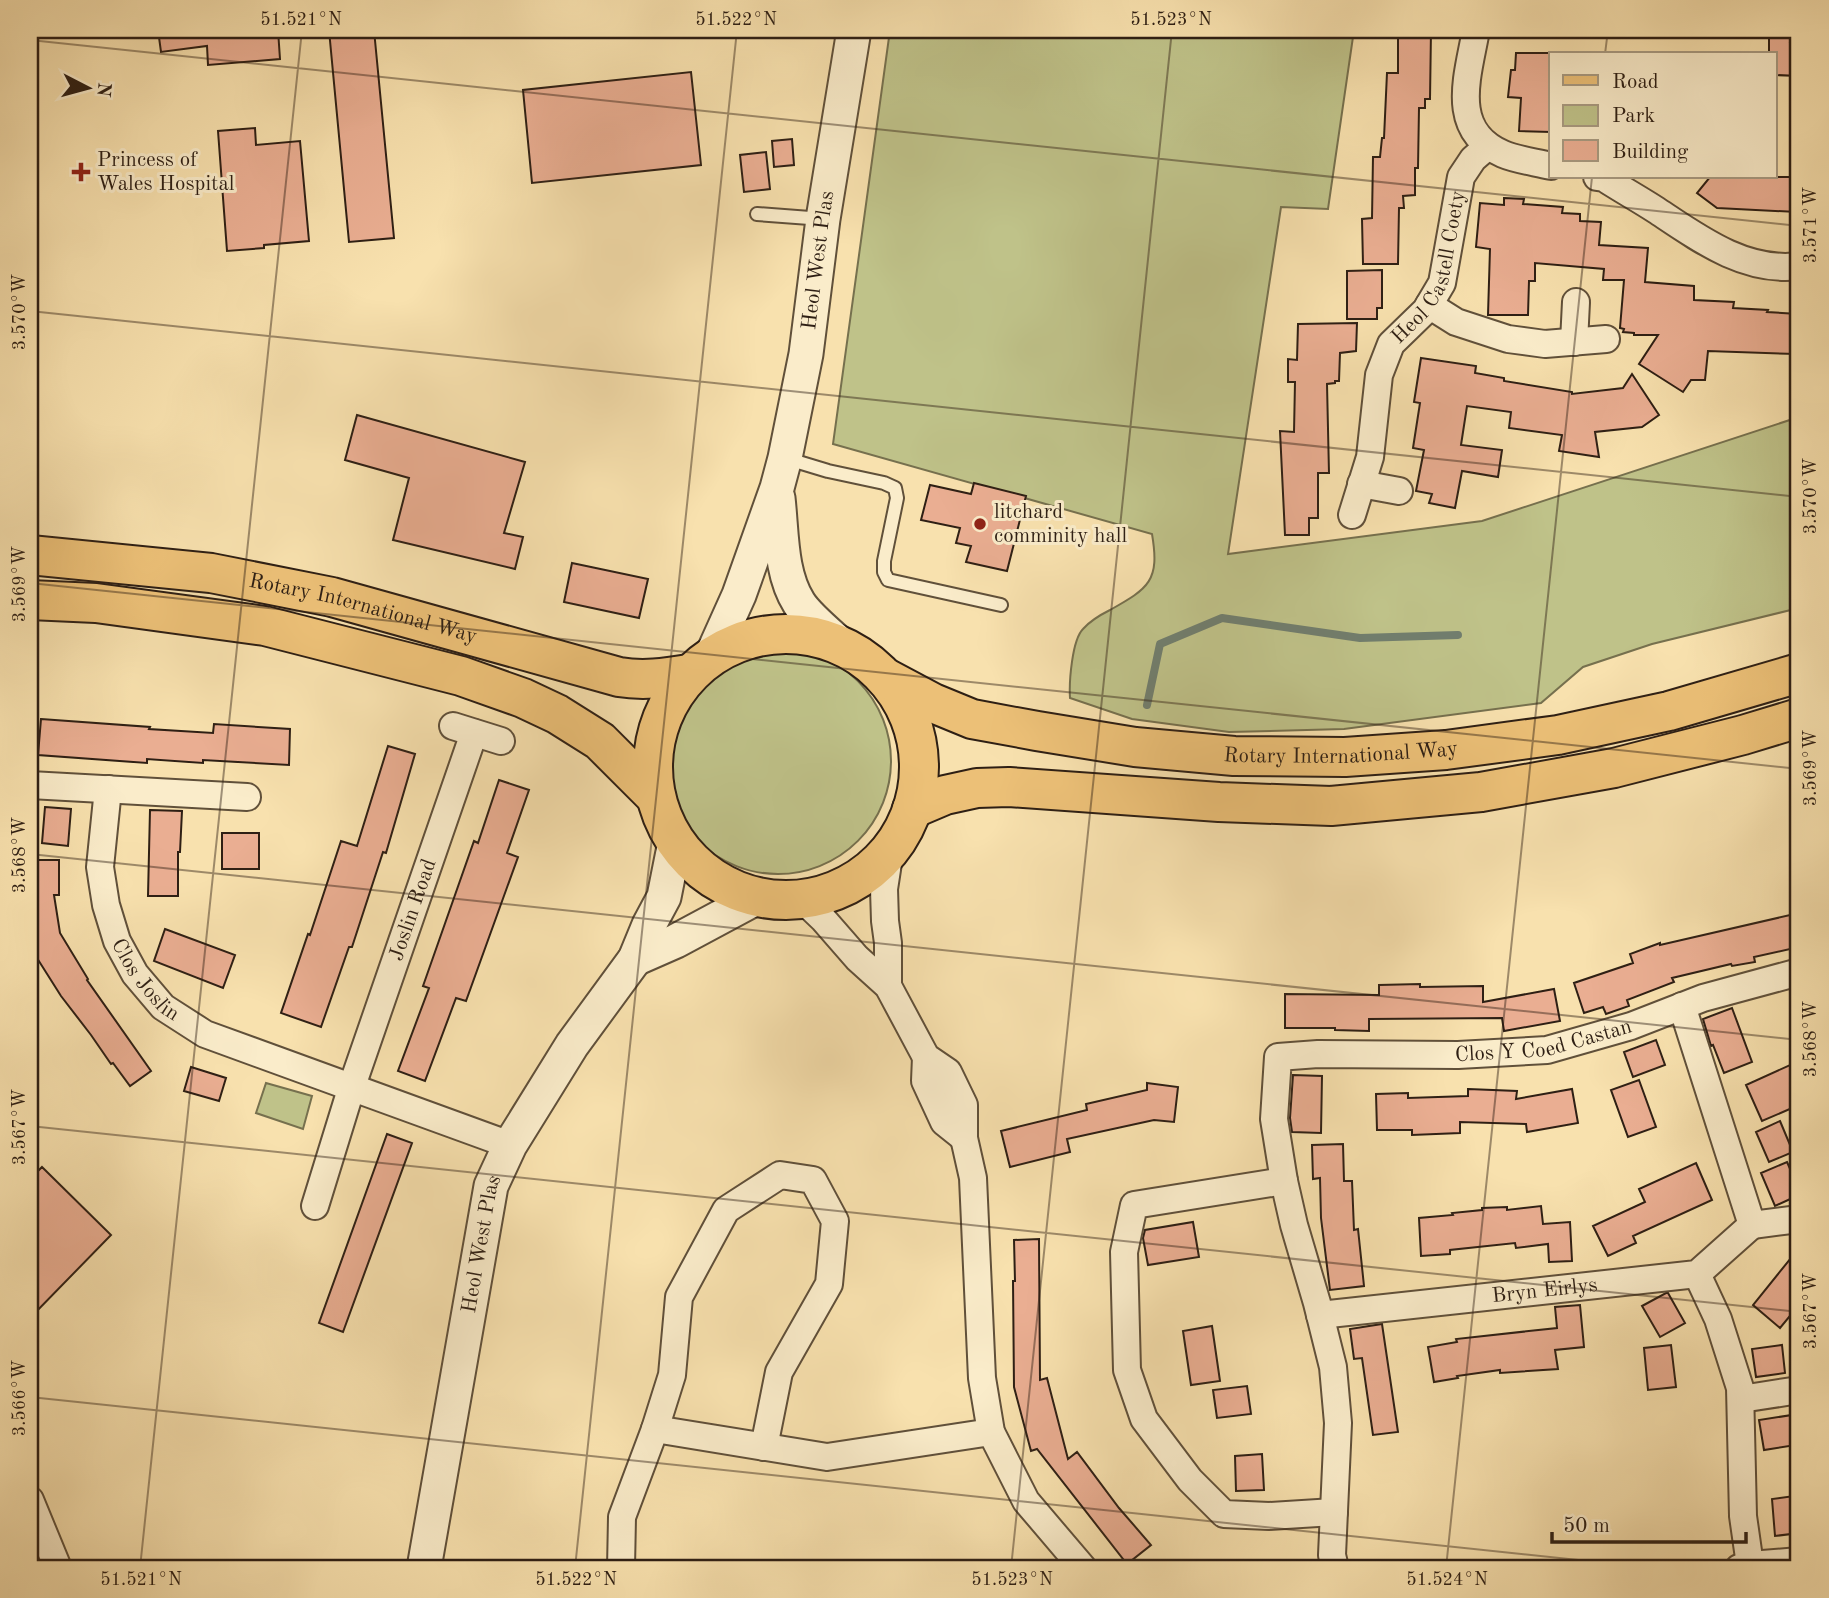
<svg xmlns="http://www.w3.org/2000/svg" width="1829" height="1598" font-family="'Old Standard TT',serif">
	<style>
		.green { fill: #bfc289; stroke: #76704e; stroke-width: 2 }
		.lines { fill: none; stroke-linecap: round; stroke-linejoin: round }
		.stream { stroke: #717e6e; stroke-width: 8 }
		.building { fill: #eaae92; stroke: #2e1f14; stroke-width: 2 }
		.service-casing { stroke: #60503a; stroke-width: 16 }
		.minor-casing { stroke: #60503a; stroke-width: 30 }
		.tertiary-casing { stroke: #60503a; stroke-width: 37 }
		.primary-casing { stroke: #2e1f14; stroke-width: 42 }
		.service { stroke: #faecca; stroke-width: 12 }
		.minor { stroke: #faecca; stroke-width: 26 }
		.tertiary { stroke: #faecca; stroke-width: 33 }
		.primary { stroke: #ecc077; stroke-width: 38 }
		.ticks { fill: none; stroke: #2e1f14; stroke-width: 2; stroke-opacity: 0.45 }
		.poi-dot { fill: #8f2418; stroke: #faecca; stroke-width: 2.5 }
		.labels { text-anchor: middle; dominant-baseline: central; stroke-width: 6; stroke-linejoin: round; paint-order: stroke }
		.poi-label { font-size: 21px; fill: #2e1f14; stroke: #faecca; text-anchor: start }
		.street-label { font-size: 21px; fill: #2e1f14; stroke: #faecca }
		.neatline { fill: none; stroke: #2e1f14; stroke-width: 2.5 }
		.ticks-label { font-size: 18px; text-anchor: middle; fill: #2e1f14 }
	</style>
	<rect width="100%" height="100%" fill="#f8e1ae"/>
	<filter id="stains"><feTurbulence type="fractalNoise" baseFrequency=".00286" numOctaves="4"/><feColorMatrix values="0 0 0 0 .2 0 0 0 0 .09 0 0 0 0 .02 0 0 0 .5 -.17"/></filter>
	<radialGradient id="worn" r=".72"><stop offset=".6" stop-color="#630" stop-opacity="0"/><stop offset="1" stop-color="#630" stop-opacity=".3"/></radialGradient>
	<path class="green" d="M890,30H1354L1328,209L1281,207L1228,554L1482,521L1799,417V608L1652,644L1583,667L1541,703L1344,729L1229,732L1132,719L1070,698C1069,682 1072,640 1083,629C1090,621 1100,615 1110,610C1149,588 1160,581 1152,534L833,444Z
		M665 761a113 113 0 1 1 226 0a113 113 0 1 1-226 0Z
		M266,1083L312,1096L303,1129L256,1113Z"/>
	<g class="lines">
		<path class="stream" d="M1147,705L1160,644L1222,618L1360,638L1458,635"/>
	</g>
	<path class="building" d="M158,30H278L280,59L208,65L207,46L161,52Z
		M329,30H374L394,238L349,242Z
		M1398,30H1431L1430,99H1425V108H1419L1418,168H1415V195L1403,196L1404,208H1399L1398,264H1363L1362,219L1372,218L1373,157H1380L1382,138H1384L1387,73H1398Z
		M1769,30H1791L1790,42H1799V76L1775,75V54H1769Z
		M1516,53H1551V132L1519,131L1521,98L1508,97L1511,70H1515Z
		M691,72L701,165L532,183L523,90Z
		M255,128L256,145L300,141L309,241L264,245V248L227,251L218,131Z
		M792,139L794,165L774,167L772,141Z
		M766,152L770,189L744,192L740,155Z
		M1710,177H1799L1797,212L1717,208L1697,193Z
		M1504,198L1524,199L1523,204L1563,207L1562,213L1580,214V221L1601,222L1599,245L1648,248L1645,282L1694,286V300L1734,302L1733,308L1768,310L1767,312L1798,314L1796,354L1708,351L1705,380H1691L1683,392L1639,364L1658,335H1634V333L1623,332L1624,329L1620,328L1624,280H1603L1604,269L1535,263V281H1529L1528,315H1488L1490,249L1476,247L1480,203L1504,205Z
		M1382,270V308H1377V319H1347V271Z
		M1357,323L1356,351L1340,353L1339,381H1335V383L1327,384L1329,473H1318V518H1309V535H1285L1280,431L1294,432L1295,382H1288V359L1297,360L1298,324Z
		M1421,358L1476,366L1475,373L1504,378V381L1572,392V394L1623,388L1632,374L1659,415L1642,427L1595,432L1599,457L1559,451L1562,435L1509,428L1511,412L1467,406L1461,445L1502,450L1498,477L1462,471L1455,508L1429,503L1432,494L1416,491L1424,450L1413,448L1420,403L1414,402Z
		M357,415L525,462L504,533L523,537L515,569L393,540L409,478L345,460Z
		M974,483L1026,496L1007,571L966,562L971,546L956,543L960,528L921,520L930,485L971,494Z
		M572,563L648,579L639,618L564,602Z
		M41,719L150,727L149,729L213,733L214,724L290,729L289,765L203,760V763L147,759V763L38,755Z
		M388,746L415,754L386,853L383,852L352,947H349L321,1027L281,1013L308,934L310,935L341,841L357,846Z
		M499,780L529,790L507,853L518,857L466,1001L456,998L425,1081L398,1071L429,988L423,986L474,841L478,843Z
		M45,807L71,809L68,846L42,843Z
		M150,810L182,811L180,852H178V896H148Z
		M222,833H259V869H222Z
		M30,860H59V895H54L60,933L88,979L87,980L151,1071L130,1086L113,1063L111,1064L91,1035L61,996L30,947Z
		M1799,913V947L1754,957L1755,962L1732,966L1731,964L1672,978L1674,982L1627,1000L1629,1006L1606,1014L1603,1007L1584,1013L1574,983L1633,963L1630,954L1660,943V945Z
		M165,929L235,955L223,988L154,961Z
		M1420,984V987L1483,986V1002L1554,989L1560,1021L1504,1031L1502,1018L1369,1019V1031L1335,1030V1028H1285V994L1379,995V985Z
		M1732,1008L1752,1062L1724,1073L1713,1045L1711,1046L1703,1019Z
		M1656,1040L1665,1065L1633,1077L1624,1052Z
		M1799,1061V1105L1762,1121L1746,1085Z
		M191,1067L226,1078L219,1101L184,1091Z
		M1293,1075L1322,1076L1321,1133L1292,1132L1290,1118Z
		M1639,1080L1656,1127L1628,1137L1611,1090Z
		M1147,1083L1178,1087L1174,1122L1154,1120L1067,1139L1070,1152L1010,1167L1001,1131L1087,1110L1086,1104L1147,1090Z
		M1468,1089L1517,1091L1516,1099L1572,1089L1578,1123L1527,1132L1526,1124L1460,1122V1133L1412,1135V1130H1377L1376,1094L1408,1093V1098L1468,1096Z
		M1780,1121L1793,1152L1769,1162L1756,1132Z
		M387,1134L412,1143L343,1332L319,1323Z
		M1343,1144L1344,1181H1352L1354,1230L1358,1229L1364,1286L1330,1290L1321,1218L1320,1178L1313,1179L1312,1145Z
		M1787,1162L1799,1189V1195L1775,1206L1761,1173Z
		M1696,1163L1712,1200L1633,1236L1636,1243L1608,1256L1593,1226L1645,1202L1639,1189Z
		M42,1167L111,1235L30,1318V1179Z
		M1541,1206L1543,1224L1570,1222L1572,1261L1549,1262L1548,1244L1516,1248L1515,1243L1450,1250V1254L1421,1256L1419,1218L1453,1215L1452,1213L1482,1210V1208L1507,1207V1210Z
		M1193,1222L1199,1257L1148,1265L1143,1238L1145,1230Z
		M1039,1239L1040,1380L1047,1378L1068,1459L1077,1452L1119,1508L1151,1545L1127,1564L1037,1449L1031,1451L1014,1387L1013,1281H1015L1014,1240Z
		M1799,1248V1305L1780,1328L1753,1305Z
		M1666,1293H1668L1685,1323L1660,1337L1642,1306Z
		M1580,1305L1584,1347L1555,1350L1558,1369L1500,1373V1370L1457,1376L1458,1378L1434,1382L1428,1347L1457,1342L1456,1339L1557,1328L1555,1307Z
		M1382,1324L1398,1432L1373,1435L1362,1358L1354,1359L1350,1329Z
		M1212,1326L1220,1381L1191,1385L1183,1331Z
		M1671,1345L1676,1387L1648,1390L1644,1348Z
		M1782,1345L1785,1373L1756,1377L1752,1349Z
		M1247,1386L1251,1414L1217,1418L1213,1390Z
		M1792,1415L1796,1445L1764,1450L1759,1420Z
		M1262,1454L1264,1490L1236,1491L1235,1456Z
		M1794,1496L1795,1499H1799V1533L1775,1536L1772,1499Z"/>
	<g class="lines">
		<defs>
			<path id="service" d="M757,214L823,219
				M785,458L828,471L884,483L895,488L897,498L884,561V572L888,580L1001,605"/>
			<g id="minor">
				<path d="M1476,30C1468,76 1448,130 1503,154C1517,160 1535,162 1551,166"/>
				<path d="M1597,177L1604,178C1621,189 1639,199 1656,210C1698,238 1745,273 1799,266"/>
				<path d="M1429,305L1456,322L1508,339L1545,344L1606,339"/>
				<path d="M1574,342L1576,302"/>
				<path d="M1361,484L1399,491"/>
				<path id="s1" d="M1352,515L1370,457L1379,375L1391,344L1426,310L1442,283L1461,177L1473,159L1488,146"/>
				<path d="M453,726L501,741"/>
				<path d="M30,785L247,797"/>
				<path id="s2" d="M108,789L100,867L106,905L117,941L135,974L163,1007L205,1034L510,1145"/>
				<path d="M802,899L823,919L857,958L888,986L926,1057L948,1072L964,1105V1138L973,1178L982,1378L991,1432L1026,1501L1083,1568"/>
				<path d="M888,986V943L885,921L884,889L890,850"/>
				<path d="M1682,1006L1752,1225L1799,1219"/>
				<path d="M926,1057L925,1081L944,1122L964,1138"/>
				<path d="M1284,1181L1134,1205L1124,1252L1127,1370L1144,1419L1190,1480L1224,1514L1269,1516L1334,1512"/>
				<path id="s3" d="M315,1206L352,1086L474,733"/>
				<path d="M1697,1274L1718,1319L1740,1388L1743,1516L1750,1565"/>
				<path id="s4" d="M1320,1315L1697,1274L1752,1225"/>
				<path d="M1741,1399L1799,1390"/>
				<path d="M655,1429L672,1375L679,1297L726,1210L780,1175L813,1180L835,1221L829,1284L779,1372L764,1447"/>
				<path d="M30,1500L58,1568"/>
				<path d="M621,1568L622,1517L655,1429L827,1457L991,1432"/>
				<path id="s5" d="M1335,1568L1332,1555L1338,1423L1333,1367L1317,1303L1294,1225L1284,1181L1274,1119L1278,1057L1318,1054L1458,1055L1547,1050L1631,1026L1703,998L1799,972"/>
				<path d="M1739,1568L1750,1565L1799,1561"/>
			</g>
			<g id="tertiary">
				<path d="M778,498C782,532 780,573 799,603C807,616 829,634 841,645"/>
				<path id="s6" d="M712,655L739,595L777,488L785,458L806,354L823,219L854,30"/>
				<path d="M635,959L676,941L758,897"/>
				<path id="s7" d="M424,1568L491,1186L510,1145L572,1045L635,959L649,925L664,897L675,842"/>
			</g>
			<g id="primary">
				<path id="s8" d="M30,555L211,573L332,597L619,677C643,681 665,678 689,674"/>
				<path d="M30,600L96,603L265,626L461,676L523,698L557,714L600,741L656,797"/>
				<circle cx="786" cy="767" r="133"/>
				<path id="s9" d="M886,678L933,703L972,719L1037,731L1135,747L1234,756L1345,757L1446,750L1558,735L1669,711L1799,673"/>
				<path d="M912,809L945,795L977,788L1009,787L1219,802L1331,806L1481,792L1614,768L1743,735L1799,718"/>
			</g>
		</defs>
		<use href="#service" class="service-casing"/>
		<use href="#minor" class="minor-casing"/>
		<use href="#tertiary" class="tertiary-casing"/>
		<use href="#primary" class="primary-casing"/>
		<use href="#service" class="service"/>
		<use href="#minor" class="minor"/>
		<use href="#tertiary" class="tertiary"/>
		<use href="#primary" class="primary"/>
	</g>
	<path class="ticks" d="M30,40L1799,226M1605,54L1608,30M30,311L1799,497M30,583L1799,769M30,854L1799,1040M30,1126L1799,1312M30,1397L1654,1568M140,1568L302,30M575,1568L737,30M1011,1568L1172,30M1446,1568L1592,177"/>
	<g class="poi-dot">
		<path d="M77.5 161.5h7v7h7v7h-7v7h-7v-7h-7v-7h7z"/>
		<circle cx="980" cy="524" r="7"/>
	</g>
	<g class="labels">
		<g class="poi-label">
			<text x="97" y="160">Princess of<tspan x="97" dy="24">Wales Hospital</tspan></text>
			<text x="994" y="512">litchard<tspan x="994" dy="24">comminity hall</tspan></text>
		</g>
		<g class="street-label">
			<text stroke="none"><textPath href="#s6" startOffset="411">Heol West Plas</textPath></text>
			<text stroke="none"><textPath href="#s1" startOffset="266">Heol Castell Coety</textPath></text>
			<text stroke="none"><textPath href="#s8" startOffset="338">Rotary International Way</textPath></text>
			<text stroke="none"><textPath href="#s9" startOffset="467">Rotary International Way</textPath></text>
			<text stroke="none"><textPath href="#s3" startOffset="312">Joslin Road</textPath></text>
			<text stroke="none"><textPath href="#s2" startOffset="203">Clos Joslin</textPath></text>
			<text stroke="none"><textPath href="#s5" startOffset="786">Clos Y Coed Castan</textPath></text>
			<text stroke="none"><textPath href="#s7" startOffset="329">Heol West Plas</textPath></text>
			<text stroke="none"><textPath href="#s4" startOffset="226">Bryn Eirlys</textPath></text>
		</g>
	</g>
	<rect width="1829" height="1598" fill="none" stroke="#f8e1ae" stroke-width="77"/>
	<rect x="1549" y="52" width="228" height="126" fill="#faecca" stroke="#a89a81" stroke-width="2"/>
	<rect x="1563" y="75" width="35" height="10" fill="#ecc077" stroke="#a89a81" stroke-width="2"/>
	<text x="1612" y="88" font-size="21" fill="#2e1f14">Road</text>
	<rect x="1563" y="105" width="35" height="21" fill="#bfc289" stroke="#a89a81" stroke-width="2"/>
	<text x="1612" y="122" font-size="21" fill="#2e1f14">Park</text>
	<rect x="1563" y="140" width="35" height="21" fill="#eaae92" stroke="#a89a81" stroke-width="2"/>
	<text x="1612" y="158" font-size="21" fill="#2e1f14">Building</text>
	<g transform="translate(88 88) rotate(96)" stroke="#faecca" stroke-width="5" paint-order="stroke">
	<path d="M0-5L12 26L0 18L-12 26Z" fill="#2e1f14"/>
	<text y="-10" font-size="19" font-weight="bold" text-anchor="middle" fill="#2e1f14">N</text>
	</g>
	<path d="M1552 1532v10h194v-10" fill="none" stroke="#2e1f14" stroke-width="3.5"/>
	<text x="1563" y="1532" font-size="21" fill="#2e1f14" stroke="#faecca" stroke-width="5" paint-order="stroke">50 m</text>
	<rect x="38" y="38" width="1752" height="1522" class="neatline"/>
	<g class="ticks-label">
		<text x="301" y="25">51.521°N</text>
		<text x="736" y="25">51.522°N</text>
		<text x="1171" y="25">51.523°N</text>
		<text transform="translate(1810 225) rotate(-90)" y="6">3.571°W</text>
		<text transform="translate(19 312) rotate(-90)" y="6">3.570°W</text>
		<text transform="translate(1810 496) rotate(-90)" y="6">3.570°W</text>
		<text transform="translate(19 584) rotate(-90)" y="6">3.569°W</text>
		<text transform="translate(1810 768) rotate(-90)" y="6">3.569°W</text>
		<text transform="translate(19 855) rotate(-90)" y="6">3.568°W</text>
		<text transform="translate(1810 1039) rotate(-90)" y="6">3.568°W</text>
		<text transform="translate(19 1127) rotate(-90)" y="6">3.567°W</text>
		<text transform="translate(1810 1311) rotate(-90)" y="6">3.567°W</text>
		<text transform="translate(19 1398) rotate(-90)" y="6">3.566°W</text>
		<text x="141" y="1585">51.521°N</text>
		<text x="576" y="1585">51.522°N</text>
		<text x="1012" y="1585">51.523°N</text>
		<text x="1447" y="1585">51.524°N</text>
	</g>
	<rect width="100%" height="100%" filter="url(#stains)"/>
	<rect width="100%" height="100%" fill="url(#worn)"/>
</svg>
